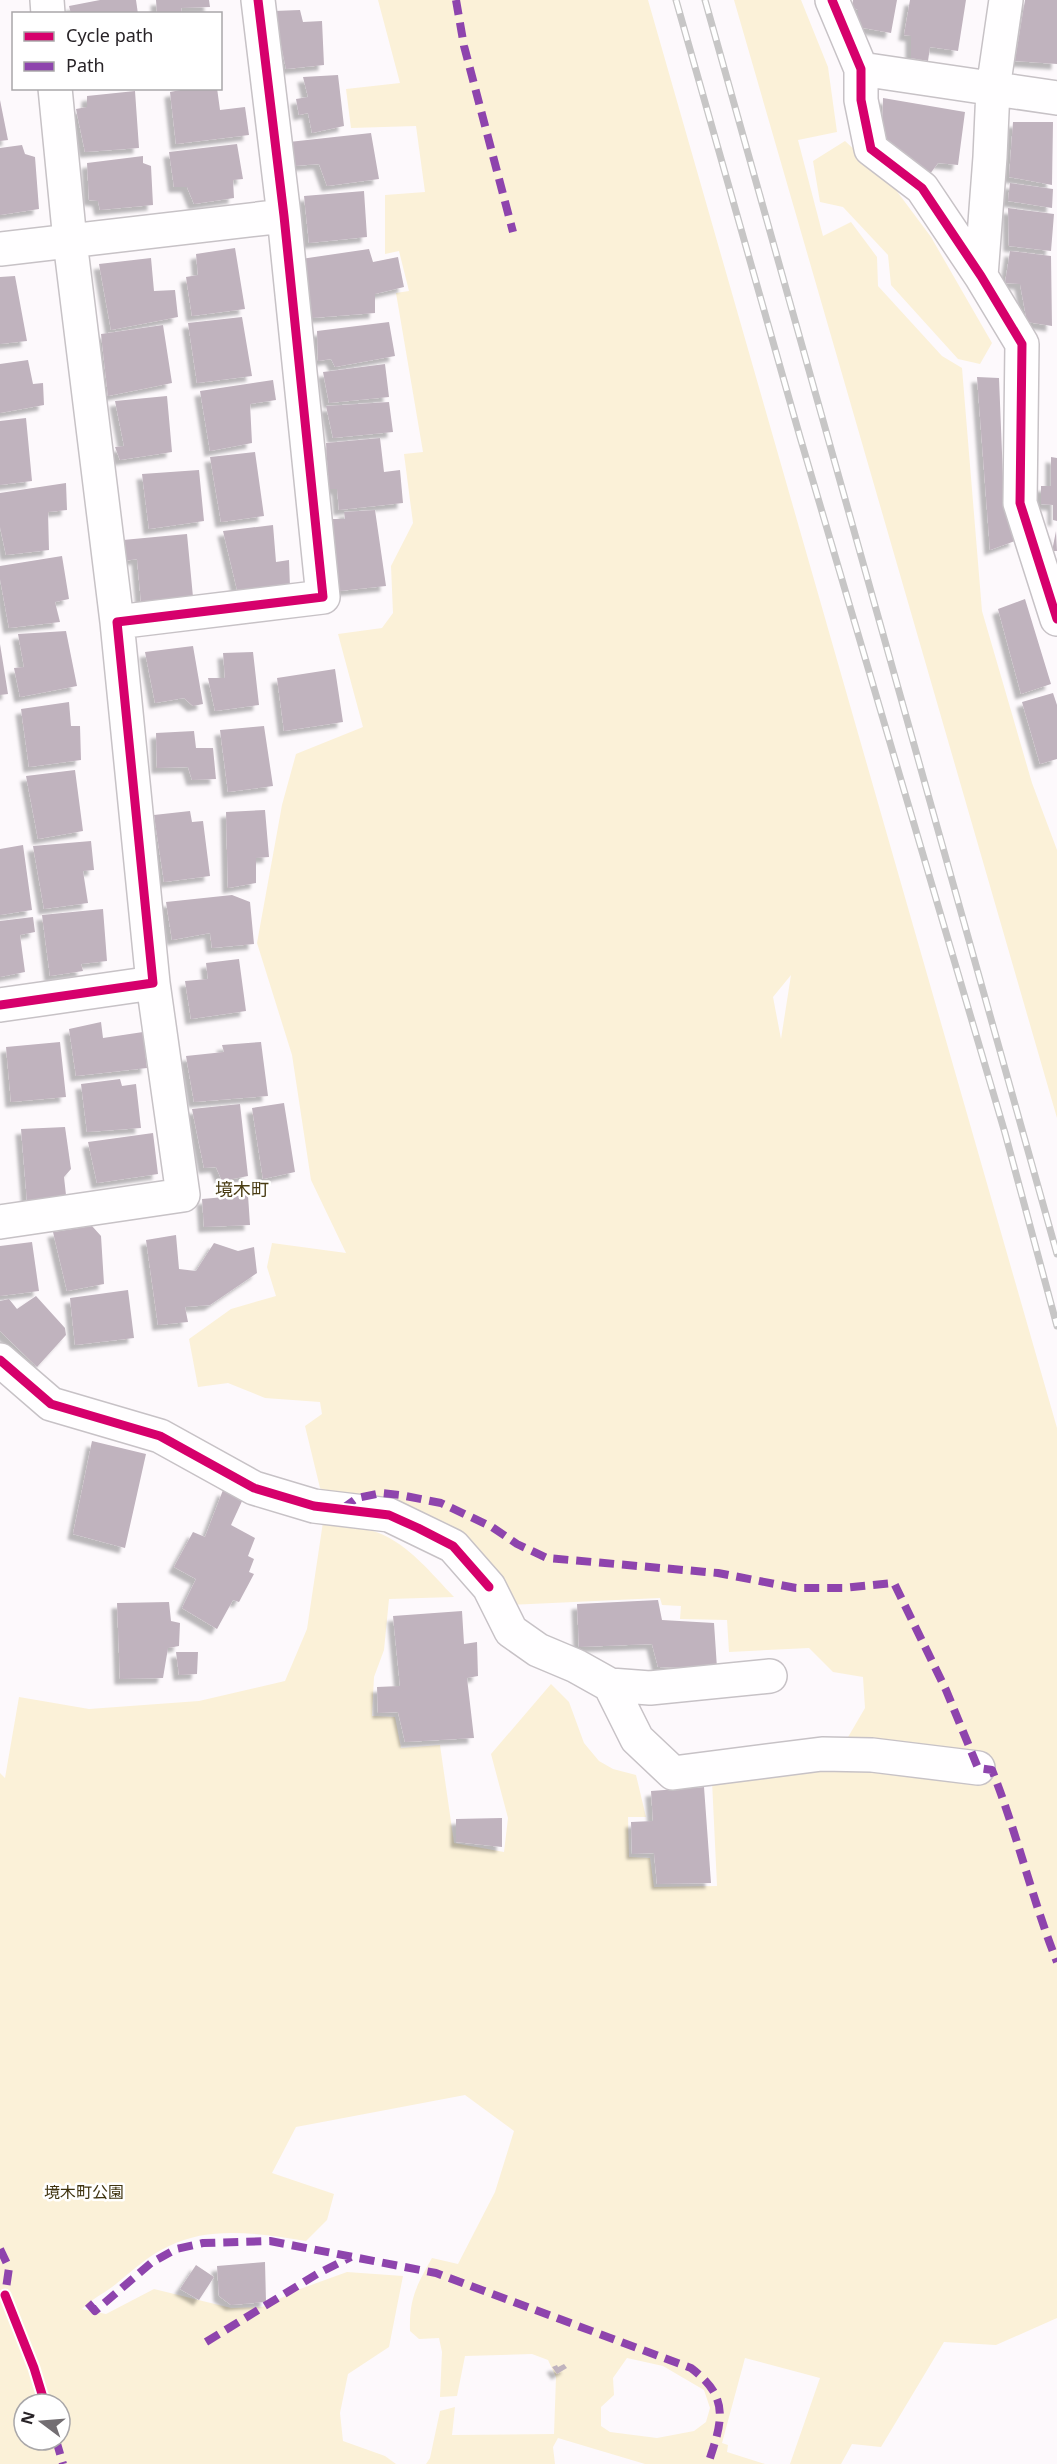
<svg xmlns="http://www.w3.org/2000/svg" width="1057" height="2464" font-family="'Noto Sans','Noto Sans JP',sans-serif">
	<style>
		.green { fill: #fbf1d8; fill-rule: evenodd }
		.building { fill: #c0b3be; filter: url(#shadow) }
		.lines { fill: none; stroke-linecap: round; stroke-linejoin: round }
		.minor-casing { stroke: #c7c2c6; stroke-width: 36 }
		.minor { stroke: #fffeff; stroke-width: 33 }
		.rail-casing { stroke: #c7c6c6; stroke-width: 7 }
		.rail { stroke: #fff; stroke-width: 4.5; stroke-dasharray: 14; stroke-linecap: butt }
		.quiet { stroke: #8e44ad; stroke-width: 8; stroke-dasharray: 15 8; stroke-linecap: butt }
		.cycleway-casing { stroke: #fff; stroke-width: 13 }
		.cycleway { stroke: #d6006c; stroke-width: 9 }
		.labels { text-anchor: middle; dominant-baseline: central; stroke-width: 5; stroke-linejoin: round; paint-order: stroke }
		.park-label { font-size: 16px; fill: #3f330f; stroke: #fff }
		.neighbourhood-label { font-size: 18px; fill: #493c13; stroke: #fff }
	</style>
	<defs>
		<filter id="shadow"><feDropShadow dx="-5.5" dy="5.5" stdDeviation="1.5" flood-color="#0004"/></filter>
	</defs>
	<rect width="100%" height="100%" fill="#fdf9fc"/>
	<path class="green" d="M378,0H648L1057,1428V2318L996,2345L944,2342L881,2447L852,2444L841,2464H790L820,2378L745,2358L722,2443L728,2445L727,2452L765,2464H645L558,2438L553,2447L555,2464H426L430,2458L440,2411L455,2407L452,2435L554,2434L556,2377L548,2360L532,2354L465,2356L457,2396L440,2397L442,2352L439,2338L419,2339L410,2331C409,2298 417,2285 432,2258L458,2264L495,2192L514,2131L465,2095L296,2127L272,2173L334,2194L327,2220L306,2241C262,2234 211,2225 169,2246C149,2255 133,2270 116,2284C105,2293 93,2298 82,2309L106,2314L154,2289L231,2308L262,2307L300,2289L347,2272L403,2276L389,2347L348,2374L340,2413L343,2441L385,2456L396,2464H0V1773L5,1778L19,1697L89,1709L199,1701L285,1681L307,1629L323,1522C340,1526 362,1527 379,1533C409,1545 432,1574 454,1597L389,1599L384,1650L374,1677L372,1716L395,1717L401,1748L440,1745L454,1843L504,1852L508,1818L491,1754L551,1684L569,1702L584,1743L599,1761L613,1769L636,1775L646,1817H628L629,1857L650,1858L654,1887L717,1886L712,1781L830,1768L865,1708L863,1677L833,1672L809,1648L729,1652L727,1620L680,1619L681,1606L662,1605L660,1598L509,1605L492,1574L320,1488L305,1426L322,1414L320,1402L265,1398L228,1383L198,1387L189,1339L231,1309L276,1296L267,1267L272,1243L346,1253L311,1180L292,1055L257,943L282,805L296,754L363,727L338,634L382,628L393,613L391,566L413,523L404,454L423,452L396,293L409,291L399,251L385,254V195L425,192L416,126L351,128L346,89L400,83ZM791,975L781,1039L773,997ZM627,2358L663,2366L704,2390L710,2408L706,2422L694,2431L657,2438L610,2432L601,2426V2407L614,2395L613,2378ZM24,2404H60V2440H24Z
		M734,0H801L828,67L837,132L798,140L823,236L851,222L877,257L878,286L942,356L962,368L982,611L1032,783L1057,850V1118Z
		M845,141L890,182L931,237L992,343L980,364L958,359L891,285L888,255L843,207L820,202L813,161Z"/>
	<path class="building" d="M100,0H136L138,14H71L69,6Z
		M156,0H209L210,7L181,8L182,14H157Z
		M853,0H897L891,33L858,27V10L852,7Z
		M910,0H966L958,51L930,47L928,61L911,58V36L904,35Z
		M1025,0H1057V64L1015,61Z
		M300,10L303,22L322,21L324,65L286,69L274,11Z
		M338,75L344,126L312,133L308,113L299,115L296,99L308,97L303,77Z
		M191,88H217L220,110L245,107L249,135L176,144L170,92Z
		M135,91L139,148L85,152L76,109L87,107V96Z
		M883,98L965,112L958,165L938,163L927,178L882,139Z
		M0,100L8,140L0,141Z
		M1013,122H1053L1052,185L1009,177Z
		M371,133L379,179L327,186L319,164L294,166L289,142Z
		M237,144L243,179L233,180L234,198L194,204L187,187H174L169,152Z
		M22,145L25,154L35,157L39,209L0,215V148Z
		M143,156V163L151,166L153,205L100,210L98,201L89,200L87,163Z
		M1010,183L1053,189L1052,208L1008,201Z
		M364,191L367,237L309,243L304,196Z
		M1008,208L1054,214L1051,251L1009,246Z
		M235,248L245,309L192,316L186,277L198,275L196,254Z
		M369,249L373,262L398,257L404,287L375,294V313L312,318L301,259Z
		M1010,251L1051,256L1052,326L1027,322L1020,284L1005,283Z
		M151,258L154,291L175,290L178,317L111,330L99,264Z
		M15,276L27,341L0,344V277Z
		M242,317L252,376L197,383L188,323Z
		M389,322L395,356L335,367L331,359L318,361L317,331Z
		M163,325L172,383L108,396L101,334Z
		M28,360L33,384L43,383L44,405L0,413V364Z
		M385,364L389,397L329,403L323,372Z
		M977,377L999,378L1004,503L1015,541L990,550Z
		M273,380L276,400L250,404L252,443L210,451L200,391Z
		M167,396L172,452L120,460L115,447L124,446L115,401Z
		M389,402L393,432L333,438L326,406Z
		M26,418L32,481L0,485V421Z
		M380,438L384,472L400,470L403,503L339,510L337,489H329L326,443Z
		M255,452L264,516L221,522L210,457Z
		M1051,457L1057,458V521L1053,520V505L1041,504V486H1051Z
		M199,470L204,521L149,529L142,474Z
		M66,483L67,510L48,512L49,550L6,555L0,527V493Z
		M375,510L386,586L339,591L327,519H345L344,512Z
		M273,525L276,562L289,560L290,587L238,594L223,531Z
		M1056,531L1057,551H1052Z
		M187,534L193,597L141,602L137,559L124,561L123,540Z
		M62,556L69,599L55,602L60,622L9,628L0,579V566Z
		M1025,599L1051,684L1021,694L998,609Z
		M66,631L77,686L20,697L14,668L24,667L18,634Z
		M0,644L8,694L0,695Z
		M193,646L203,704L193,706L184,698L155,703L145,652Z
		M253,652L259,705L215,711L208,678H225L223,653Z
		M335,669L343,722L284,731L277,678Z
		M1053,693L1057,705V759L1040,764L1022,702Z
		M69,702L71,726H80L81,760L29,767L21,709Z
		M264,726L273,786L228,792L220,730Z
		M194,731L196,748H213L216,779L192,780L188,767L157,768L156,733Z
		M75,770L83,831L38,839L26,776Z
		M265,810L269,857L256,858V883L228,888L226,812Z
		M190,811L192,822L203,821L210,876L164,882L154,815Z
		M91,841L94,870L83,871L88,903L44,909L33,846Z
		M23,845L32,910L0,915V849Z
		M232,895L250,902L254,944L212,948L210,933L172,940L166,902Z
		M103,909L107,961L81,964L83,971L50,976L42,915Z
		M33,917L35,932L20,935L25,972L0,977V921Z
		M239,959L246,1011L191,1019L185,981L208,979L206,963Z
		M101,1022L103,1038L143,1032L147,1068L76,1076L69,1029Z
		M60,1042L66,1097L11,1102L6,1047Z
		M261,1042L268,1096L194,1102L186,1056L224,1052L222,1045Z
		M120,1079L122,1086L136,1084L141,1128L87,1132L81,1084Z
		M284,1103L295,1172L263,1179L252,1108Z
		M240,1104L248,1176L222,1181L216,1167L204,1168L192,1109Z
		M65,1127L71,1169L64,1177L66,1195L27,1201L21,1129Z
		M153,1133L158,1174L97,1183L88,1142Z
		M248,1195L250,1225L204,1227L202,1199Z
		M92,1226L101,1236L104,1284L67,1291L53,1232Z
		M176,1235L179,1269L196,1271L214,1243L238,1251L254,1247L257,1273L210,1305L185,1307L188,1322L158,1325L146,1240Z
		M32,1242L39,1291L0,1296V1246Z
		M128,1290L134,1338L75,1345L70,1298Z
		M36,1296L65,1328L66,1335L37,1367L0,1331V1301L9,1299L17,1309Z
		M92,1441L146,1454L125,1548L73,1534Z
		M223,1490L243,1499L231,1525L255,1538L248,1556L254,1559L249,1572L254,1574L239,1602L233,1600L217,1629L182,1608L196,1579L174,1567L193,1532L205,1537Z
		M658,1600L662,1620L714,1623L717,1668L658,1667L652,1644L579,1647L577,1604Z
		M169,1602L171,1621L180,1623L179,1646L168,1648L163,1678L120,1679L117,1603Z
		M462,1611L464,1644L477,1642L478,1676L467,1678L474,1738L405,1742L398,1712L378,1713L377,1687L400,1686L393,1616Z
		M176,1652H198L197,1674L179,1675Z
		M704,1787L711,1883L657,1884L654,1853L632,1854L631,1822L653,1821L651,1791Z
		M502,1818V1847L456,1842V1819Z
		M265,2262L266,2302L231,2305L219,2296L217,2266Z
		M196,2265L214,2277L199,2300L180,2289Z
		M564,2364L567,2368L557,2374L552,2367L557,2365L558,2367Z"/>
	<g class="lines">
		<defs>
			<path id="minor" d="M47,0L48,14
				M832,0L861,69V100L871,149L922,188L981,276L1022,344L1020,503L1057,619
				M861,69L1057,98
				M55,88L70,241L117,622
				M0,249L284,216
				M981,276L990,157L993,89L1006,0
				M0,1005L153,983L117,622L323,597L284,216L258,0
				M0,1222L183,1195L153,983
				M0,1360L51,1404L160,1436L254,1488L314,1506L389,1515L453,1546L489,1587L511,1631L538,1650L576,1666L610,1685L637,1739L673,1773L822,1754L872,1755L978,1768
				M610,1685L650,1688L770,1676"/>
		</defs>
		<use href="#minor" class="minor-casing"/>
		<use href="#minor" class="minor"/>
		<defs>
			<path id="rail" d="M676,0L800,437L1005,1133L1057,1326
				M705,0L1057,1254"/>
		</defs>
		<use href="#rail" class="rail-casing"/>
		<use href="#rail" class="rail"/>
		<path class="quiet" d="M456,0L464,46L513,232
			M342,1509L357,1498L381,1493L400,1495L441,1503L492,1527L517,1544L547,1558L718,1573L796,1588H843L894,1583L946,1690L978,1768L992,1770C1017,1833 1032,1899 1057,1962
			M0,2249L9,2268L5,2295
			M88,2303L95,2311L151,2263L176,2249L203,2243L270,2241L436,2273L691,2368C731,2398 722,2422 708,2464
			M206,2342L317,2274L351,2257
			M56,2440L63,2464"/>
		<defs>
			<path id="cycleway" d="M832,0L861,69V100L871,149L922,188L981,276L1022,344L1020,503L1057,619
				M0,1005L153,983L117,622L323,597L284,216L258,0
				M0,1360L51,1404L160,1436L254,1488L314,1506L389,1515L418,1528L453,1546L489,1587
				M5,2295L34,2368L45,2404"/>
		</defs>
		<use href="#cycleway" class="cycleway-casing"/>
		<use href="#cycleway" class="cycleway"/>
	</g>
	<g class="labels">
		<g class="park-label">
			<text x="84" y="2192">境木町公園</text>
		</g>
		<g class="neighbourhood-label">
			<text x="242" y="1189">境木町</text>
		</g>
	</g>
	<rect x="12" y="12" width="210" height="78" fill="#ffffff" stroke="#a9a7a9" stroke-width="1.5"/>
	<rect x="24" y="32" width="30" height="9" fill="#d6006c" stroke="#a9a7a9" stroke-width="1.5"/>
	<text x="66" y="42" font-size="18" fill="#282327">Cycle path</text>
	<rect x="24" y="62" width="30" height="9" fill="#8e44ad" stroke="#a9a7a9" stroke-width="1.5"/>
	<text x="66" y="72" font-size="18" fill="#282327">Path</text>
	<g transform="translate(42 2422) rotate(286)"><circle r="28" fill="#ffffff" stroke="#a9a7a9" stroke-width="1.5"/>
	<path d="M0-4.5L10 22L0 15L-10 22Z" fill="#736e72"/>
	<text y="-9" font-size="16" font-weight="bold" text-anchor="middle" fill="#282327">N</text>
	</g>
</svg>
